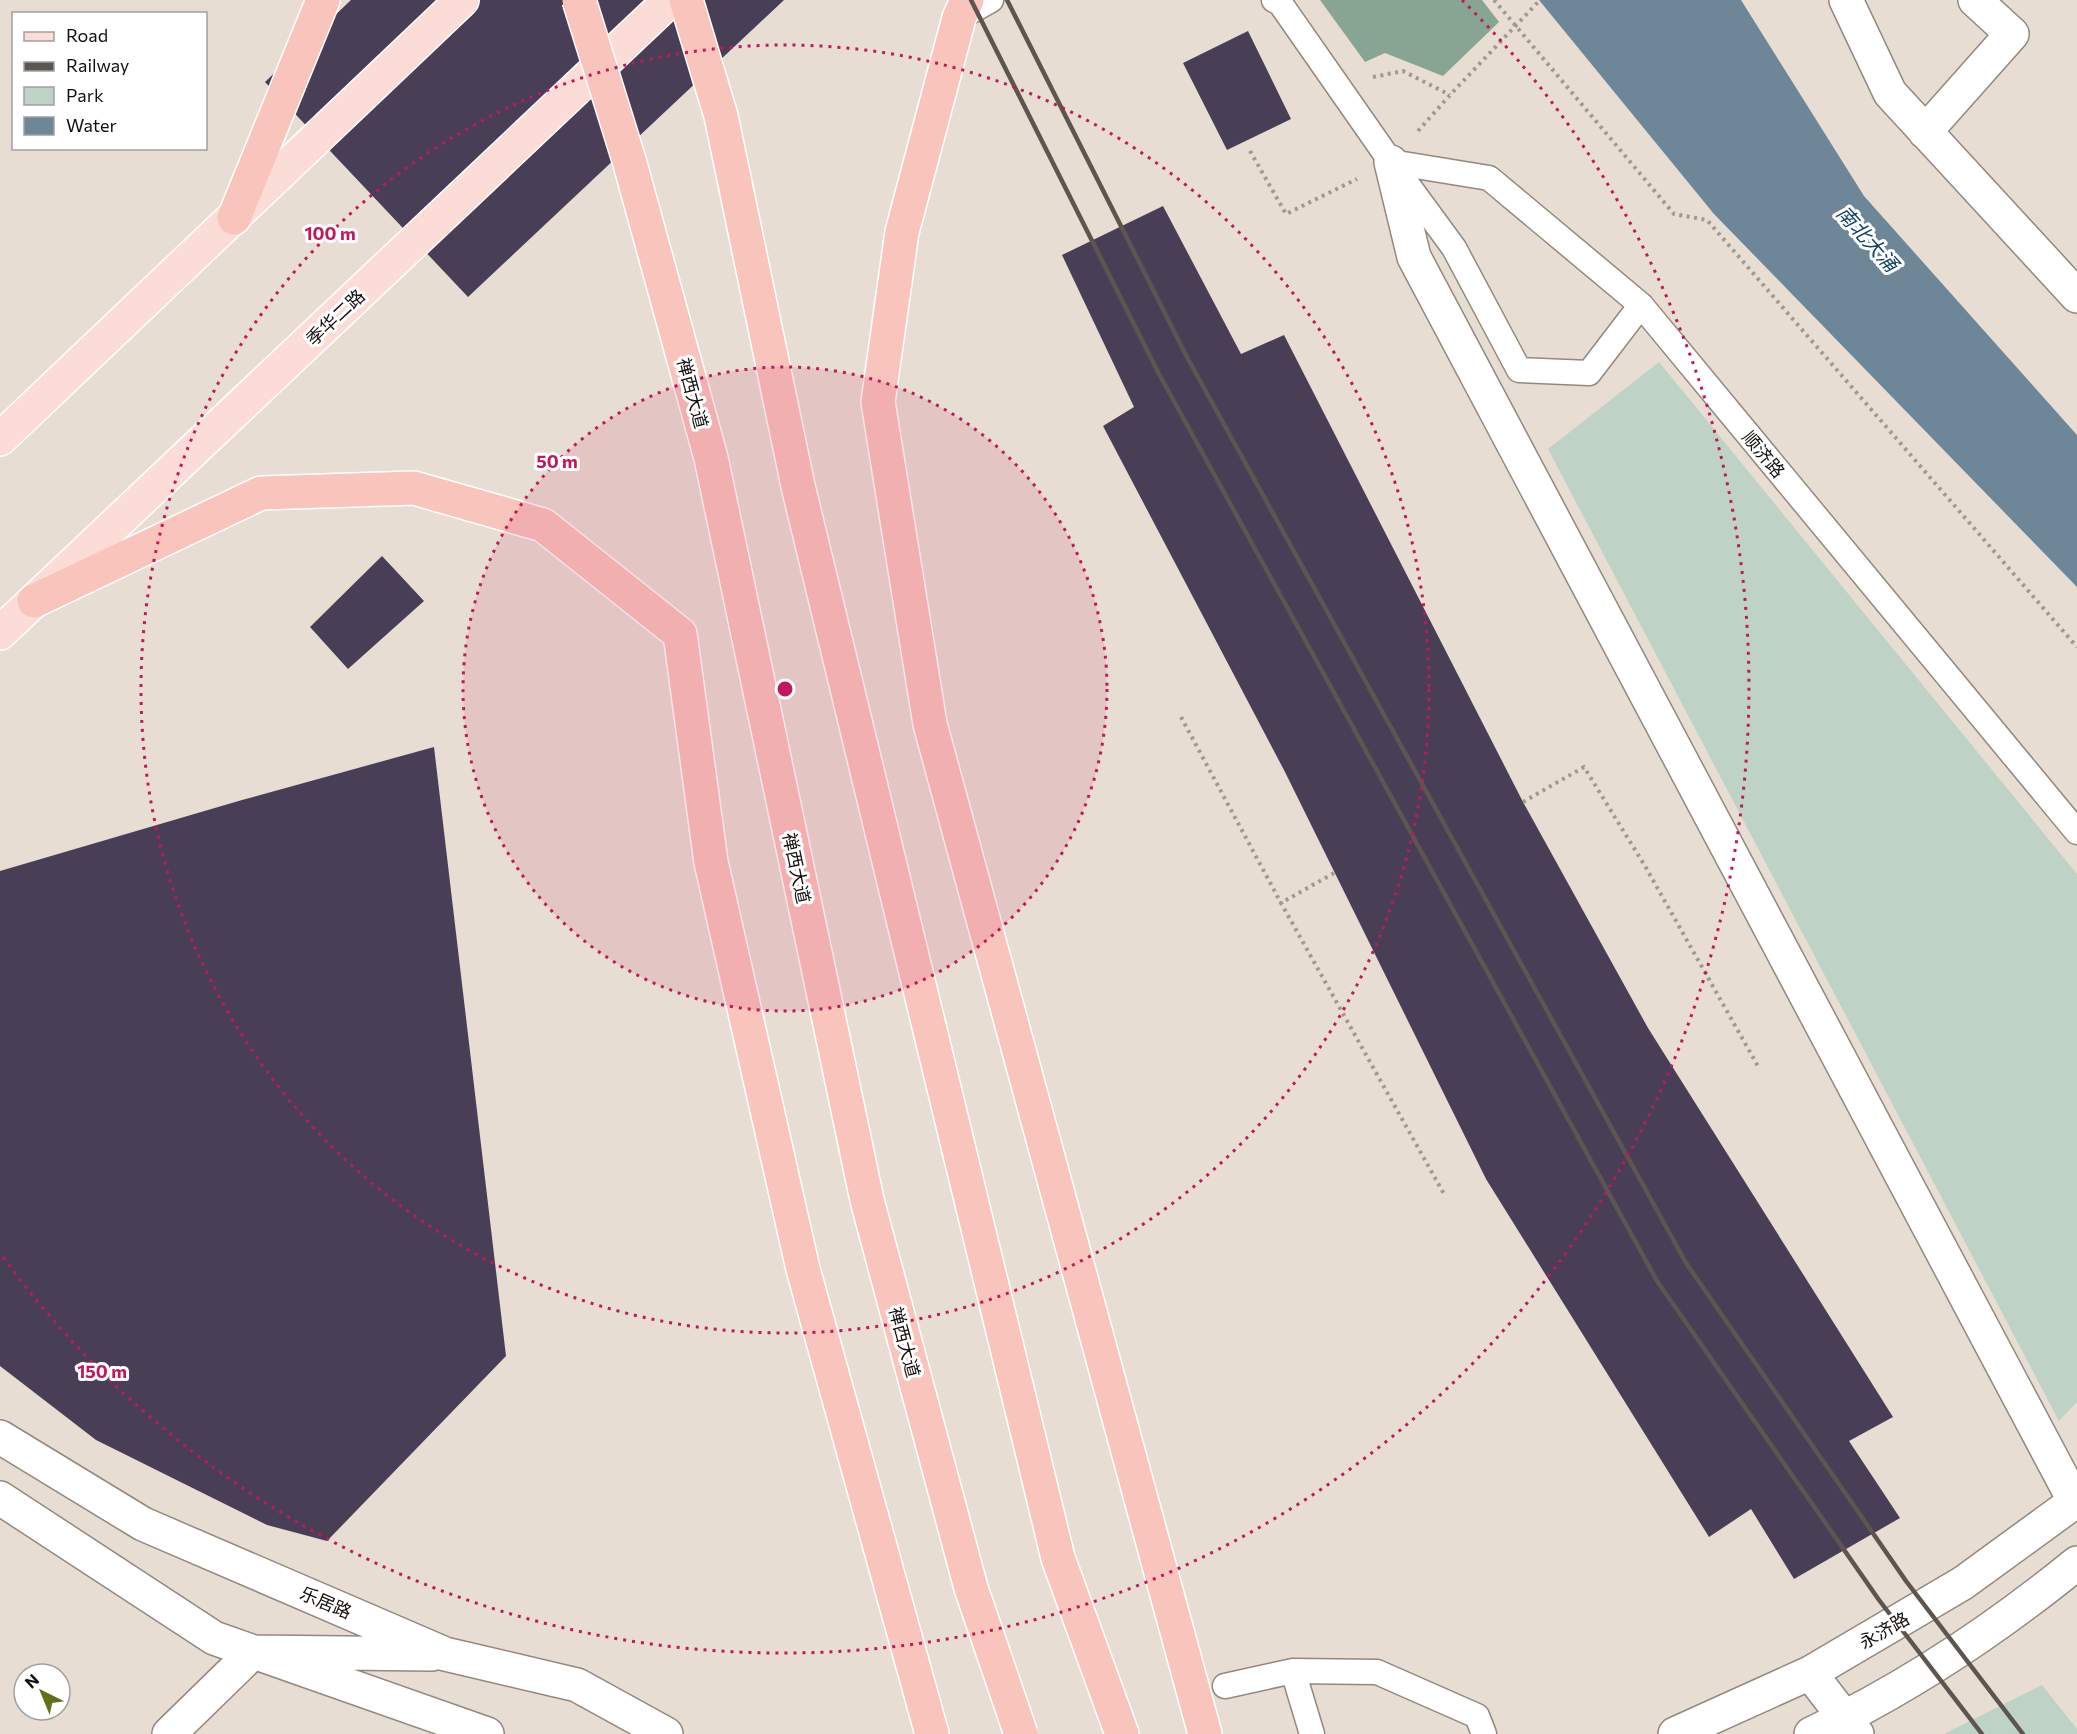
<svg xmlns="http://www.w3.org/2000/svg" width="2077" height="1734" font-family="Commissioner,'Noto Sans SC',sans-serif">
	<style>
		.green { fill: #bed3c6 }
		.forest { fill: #88a594 }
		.water { fill: #6d8698 }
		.building { fill: #483f57 }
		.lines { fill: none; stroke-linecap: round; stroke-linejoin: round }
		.lane-casing { stroke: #92887e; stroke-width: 27 }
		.street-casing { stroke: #92887e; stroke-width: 36 }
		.secondary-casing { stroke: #92887e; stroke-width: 36 }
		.primary-casing { stroke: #fff; stroke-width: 36 }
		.highway-casing { stroke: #fff; stroke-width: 36 }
		.path { stroke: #a19991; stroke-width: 4; stroke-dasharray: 3 4.5; stroke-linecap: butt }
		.lane { stroke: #fff; stroke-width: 24 }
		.street { stroke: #fff; stroke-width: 33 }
		.secondary { stroke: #fff; stroke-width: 33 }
		.primary { stroke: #fbdcd7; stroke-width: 33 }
		.highway { stroke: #f8c4bc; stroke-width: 33 }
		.rail { stroke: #5c5550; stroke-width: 4.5 }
		.highway-bridge-casing { stroke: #fff; stroke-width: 36; stroke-linecap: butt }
		.highway-bridge { stroke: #f8c4bc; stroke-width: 33 }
		.ring { fill: none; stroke: #c2185b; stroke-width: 3; stroke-dasharray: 3 6 }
		.labels { text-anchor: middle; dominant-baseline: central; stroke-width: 6; stroke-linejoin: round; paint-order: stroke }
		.street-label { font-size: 18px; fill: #130f0c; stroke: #fff }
		.water-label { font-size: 20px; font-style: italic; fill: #14435f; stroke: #fff }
		.centre { fill: #c2185b; stroke: #fff; stroke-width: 3 }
		.ring-label { font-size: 18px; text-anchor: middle; font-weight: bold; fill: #c2185b; stroke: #fff; stroke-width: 6; stroke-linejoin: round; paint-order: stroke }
	</style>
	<rect width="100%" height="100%" fill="#e8ddd3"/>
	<path class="green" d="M1659,362L2077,874V1402L2059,1421L1548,449Z
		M2042,1685L2077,1729V1734H1944Z"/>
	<path class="forest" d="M1320,0H1482L1499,22L1443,76L1385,53L1365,62Z"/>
	<path class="water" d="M1539,0H1741L1864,196L2077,435V587L1714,214Z"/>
	<path class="building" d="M351,0H784L468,297L265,82Z
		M1248,31L1291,119L1227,150L1183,63Z
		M1163,206L1241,354L1284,335L1523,802L1648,1028L1893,1417L1849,1441L1900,1518L1794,1579L1751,1509L1709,1537L1486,1179L1285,772L1103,426L1134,407L1062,255Z
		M382,556L424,601L348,669L310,627Z
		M434,747L506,1356L327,1541L267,1525L96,1440L0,1366V871L242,800Z"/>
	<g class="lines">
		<defs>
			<path id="lane" d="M1274,0L1280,3L1391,162L1454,248L1519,370L1589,373L1641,305
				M959,18L991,0
				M1391,162L1489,178L1641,305L2077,832
				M1293,1671L1312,1734
				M1225,1686L1293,1671L1377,1672L1477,1716L1484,1734"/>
			<path id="street" d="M1846,0L1890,93L2077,296
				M1925,132L2012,34L1975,0
				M1391,162L1414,257L2075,1502"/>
			<path id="secondary" d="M0,1437L143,1524L445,1654L577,1685L666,1734
				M0,1498L214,1638L487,1734
				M1810,1673L1857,1734
				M169,1734L253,1652L432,1654
				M1675,1734L1810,1673L1963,1583L2077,1500
				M1811,1734C1906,1689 1996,1629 2077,1563"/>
			<path id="primary" d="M0,439L462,0
				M0,633L670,0"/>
			<path id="highway" d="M686,0L721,116L798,486L1058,1558L1122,1734
				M967,0L959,18L902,232L878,402L930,724L1205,1734
				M234,218L323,0
				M34,601L261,493L414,488L543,525L680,634L711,862L803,1269L932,1734"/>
		</defs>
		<use href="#lane" class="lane-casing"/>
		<use href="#street" class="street-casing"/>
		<use href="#secondary" class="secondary-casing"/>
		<use href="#primary" class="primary-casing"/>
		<use href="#highway" class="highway-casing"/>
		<path class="path" d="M1494,0L1674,214L1707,220L2077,647
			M1373,77L1403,71L1450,95
			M1418,131L1450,95L1540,0
			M1250,151L1286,214L1357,179
			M1181,717L1281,903
			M1523,802L1584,767L1645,866L1759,1068
			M1334,873L1281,903L1444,1194"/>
		<use href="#lane" class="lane"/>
		<use href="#street" class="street"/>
		<use href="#secondary" class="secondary"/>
		<use href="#primary" class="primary"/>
		<use href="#highway" class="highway"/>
		<path class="rail" d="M971,0L1159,374L1657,1281L1879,1600L1982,1734
			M1007,0L1188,359L1686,1263L1906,1581L2023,1734"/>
		<defs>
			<path id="highway-bridge" d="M579,0L629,160L711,458L867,1200L971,1588L1021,1734"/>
		</defs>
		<use href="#highway-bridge" class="highway-bridge-casing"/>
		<use href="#highway-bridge" class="highway-bridge"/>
	</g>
	<circle cx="785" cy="689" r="322" fill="#c2185b" fill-opacity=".12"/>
	<g class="ring">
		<circle cx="785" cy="689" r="322"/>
		<circle cx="785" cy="689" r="644"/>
		<path d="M1462 0A966 966 0 1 1 3 1257"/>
	</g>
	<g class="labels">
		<g class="street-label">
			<text transform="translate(335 317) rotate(-43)">季华二路</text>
			<text transform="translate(693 393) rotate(75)">禅西大道</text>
			<text transform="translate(1764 454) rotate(50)">顺济路</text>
			<text transform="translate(797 868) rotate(78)">禅西大道</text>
			<text transform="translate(905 1342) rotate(75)">禅西大道</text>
			<text transform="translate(326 1602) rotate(23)">乐居路</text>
			<text transform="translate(1884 1630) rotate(-30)">永济路</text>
		</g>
		<g class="water-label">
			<text transform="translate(1868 238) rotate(48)">南北大涌</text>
		</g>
	</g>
	<circle cx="785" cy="689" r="9" class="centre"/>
	<g class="ring-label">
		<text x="330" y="240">100 m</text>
		<text x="557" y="468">50 m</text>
		<text x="102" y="1378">150 m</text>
	</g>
	<rect x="12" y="12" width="195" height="138" fill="#ffffff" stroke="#a19f9e" stroke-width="1.5"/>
	<rect x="24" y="32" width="30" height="9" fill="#fbdcd7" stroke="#a19f9e" stroke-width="1.5"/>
	<text x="66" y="42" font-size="18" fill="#130f0c">Road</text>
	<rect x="24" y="62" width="30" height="9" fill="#5c5550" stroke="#a19f9e" stroke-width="1.5"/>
	<text x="66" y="72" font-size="18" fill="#130f0c">Railway</text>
	<rect x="24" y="87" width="30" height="18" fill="#bed3c6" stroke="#a19f9e" stroke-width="1.5"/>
	<text x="66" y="102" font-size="18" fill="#130f0c">Park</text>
	<rect x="24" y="117" width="30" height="18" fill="#6d8698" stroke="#a19f9e" stroke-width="1.5"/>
	<text x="66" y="132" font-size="18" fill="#130f0c">Water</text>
	<g transform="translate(42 1692) rotate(317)"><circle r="28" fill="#ffffff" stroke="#a19f9e" stroke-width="1.5"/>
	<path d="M0-4.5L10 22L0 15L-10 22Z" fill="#63701a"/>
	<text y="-9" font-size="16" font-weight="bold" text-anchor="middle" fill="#130f0c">N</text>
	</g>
</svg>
